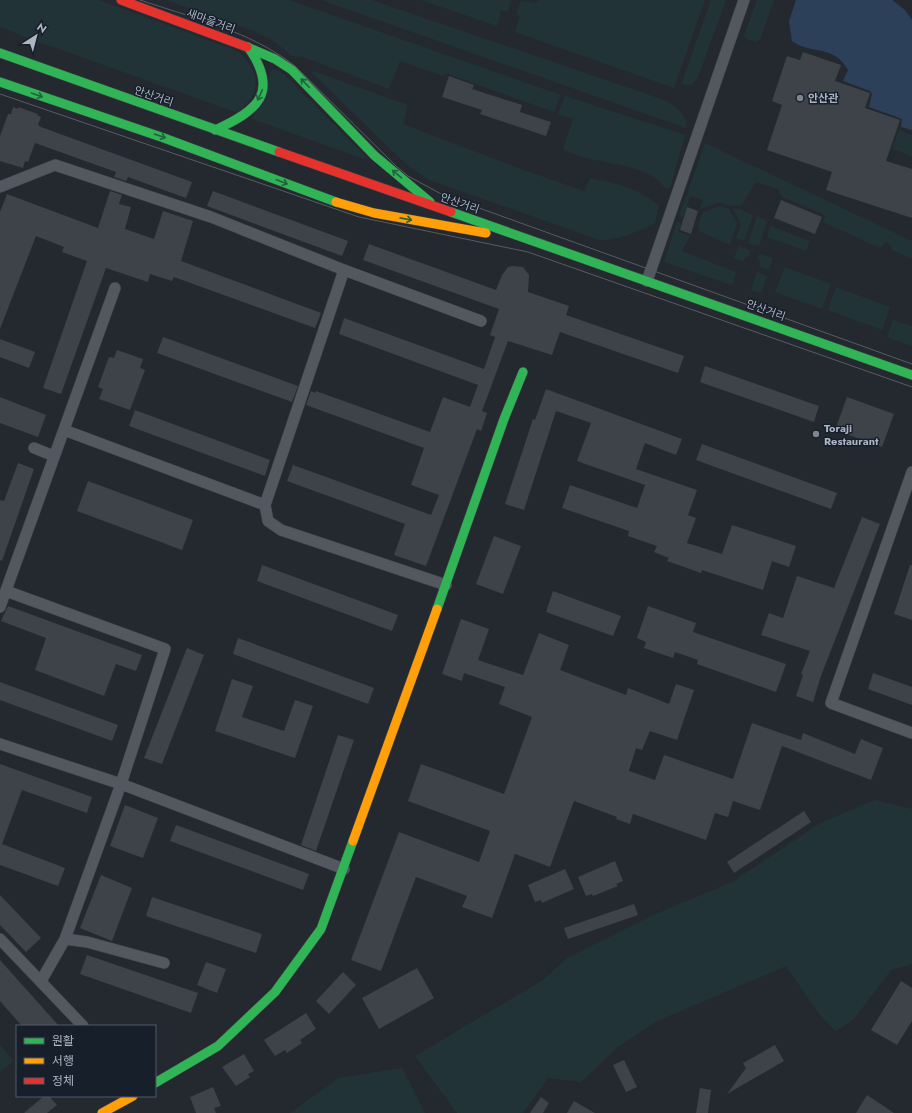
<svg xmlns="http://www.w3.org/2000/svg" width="912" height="1113" font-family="Jost,'Noto Sans KR',sans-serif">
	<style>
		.green { fill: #213337 }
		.water { fill: #2d4059 }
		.building { fill: #3e4249 }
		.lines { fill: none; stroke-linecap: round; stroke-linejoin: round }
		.street-casing { stroke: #40444a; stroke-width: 12 }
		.fast-casing { stroke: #40444a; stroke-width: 10 }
		.slow-casing { stroke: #40444a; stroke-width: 10 }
		.jam-casing { stroke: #40444a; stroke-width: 10 }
		.street { stroke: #525760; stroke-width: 11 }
		.fast { stroke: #30b455; stroke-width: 9 }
		.slow { stroke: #ff9f0a; stroke-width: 9 }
		.jam { stroke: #e5322d; stroke-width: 9 }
		.tram { stroke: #575b62; stroke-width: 1 }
		.oneway { stroke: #22623e }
		.poi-dot { fill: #7c8490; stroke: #171f2b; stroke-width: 1.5 }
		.labels { text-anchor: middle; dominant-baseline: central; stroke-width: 3; stroke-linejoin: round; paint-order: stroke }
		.street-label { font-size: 11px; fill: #abb5c4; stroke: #171f2b }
		.poi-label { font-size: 11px; font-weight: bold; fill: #abb5c4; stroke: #171f2b; text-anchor: start }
	</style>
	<rect width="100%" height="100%" fill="#242930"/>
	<path class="green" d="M0,0H99L235,50C249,59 262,78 252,96C249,102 243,107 238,113L28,38L0,27Z
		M166,0H289L561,95L554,112L445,73L444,76L400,61L389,89L303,57L292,56L275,42L254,31Z
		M321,0H372L667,101C678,109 687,114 686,128Z
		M421,0H511L508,12L501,10L497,26Z
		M521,0L535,3L540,0H705L674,88L515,32L520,16L516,15Z
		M711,0H726L698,77L692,84L681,85Z
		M757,0H774L760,39L756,42L747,39L744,35Z
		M272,69L279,71L285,75L366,157L364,159L252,119Z
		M313,71L408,105L403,124L521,169L584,191L590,178C615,183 639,188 659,206L655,223C642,231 614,241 600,240L429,180L408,166L311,72Z
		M565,96L685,135L670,188H665C646,160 592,166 563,149L573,119L558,114Z
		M899,130L912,135V156L892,149Z
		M705,143L912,241V259L892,250L891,244L886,242L880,248L823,222L825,215L782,197L778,189L756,182L742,205L731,206L720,202L700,209L703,200L690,196L683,217L679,216Z
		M720,206L729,209L737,223L730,245L699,231L698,225L703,212Z
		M733,209H740L753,215L744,241L736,238L741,224Z
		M757,216L767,221L759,246L748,243Z
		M677,222L681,223L678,232L690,236L682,251L736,272L732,285L664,262Z
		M771,226L810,241L806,251L767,237Z
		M739,246L751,251L749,256L746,257L743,261L734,258Z
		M759,254L773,258L769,270L759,267L760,261L757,259Z
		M785,267L831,284L822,309L775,292Z
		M757,272L767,276L761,293L751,290Z
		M836,287L890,307L882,330L828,310Z
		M893,320L912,326V346L887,337Z
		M875,800L912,809V964L891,970L854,1019L836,1031L822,1018L786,966L657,1021L618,1047L581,1082L548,1078L523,1113H457L415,1056L543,980L567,958L651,916L732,882L820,823Z
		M0,1045L14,1061L0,1072Z
		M402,1068L425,1113H290L339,1078Z"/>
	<path class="water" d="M796,0H892L905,10L912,20V130L901,127L902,119L869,107L872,94L870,91L843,81L848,70C834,44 811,55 792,41L789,21Z"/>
	<path class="building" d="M803,52L841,65L835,81L870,93L865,108L900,120L886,161L912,169V218L826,190L832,172L767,150L782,105L772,101L787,56L800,60Z
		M449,76L474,85L472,89L522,105L520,112L551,122L546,136L480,114L482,110L442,97Z
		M13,107L18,109V107L38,114L37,115L41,117L38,125L41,127L192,182L186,198L128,177L126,181L114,177L116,172L35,143L28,162L25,161L23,168L0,161V136L8,114H11Z
		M110,191L122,195L119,204L131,207L125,229L154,239L163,211L193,221L181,261L321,313L315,328L174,277L172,281L150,274L148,282L106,268L61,394L43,388L87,261L62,252L64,247L36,236L0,329V212L7,194L98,228Z
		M213,191L348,241L342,256L207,206Z
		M781,200L822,217L815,234L774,218Z
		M687,207L698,211L691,234L680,230Z
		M369,244L496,290L502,275L508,267L513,266L523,267L529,275L528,292L569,306L566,315L684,356L678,373L560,332L552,355L508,341L482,411L487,413L481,431L477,429L426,566L394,555L405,524L287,481L293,465L431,515L439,495L411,485L424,448L306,405L311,391L315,393L316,391L430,432L443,397L470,407L478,385L339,334L344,318L484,369L495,337L490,335L499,309L363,260Z
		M163,337L298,386L292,402L157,353Z
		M0,339L35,352L29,368L0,357Z
		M117,350L143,359L140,368L145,370L130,410L99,399L103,389L98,387L109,357L114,358Z
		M705,366L819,406L814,422L700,382Z
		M546,389L682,439L676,455L645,443L636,469L697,490L688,515L696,518L687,543L722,554L732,525L796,546L789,567L772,561L763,590L702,570L701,573L667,561L669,558L654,552L657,546L628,536L629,531L562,508L570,485L637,508L645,485L577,461L591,423L556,411L524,510L505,504L533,419L535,420Z
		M0,397L46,415L38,437L0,423Z
		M847,397L894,414L882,447L835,430Z
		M135,410L270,460L265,476L129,426Z
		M702,444L837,493L831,509L696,460Z
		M18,463L34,469L2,561L0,560V500L4,501Z
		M88,481L193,520L182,550L77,511Z
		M862,517L880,524L821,676L813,702L796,696L803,675L801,674L810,651L761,635L769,613L783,618L797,576L834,588Z
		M494,536L521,546L503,594L476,584Z
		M262,565L398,615L392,631L257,581Z
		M910,565H912V620L894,614Z
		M553,591L621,616L613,636L546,612Z
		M8,606L142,655L136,671L116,664L104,696L35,670L46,638L1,621Z
		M648,606L696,623L693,632L786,664L776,692L697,664L698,660L675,652L673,658L644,648L646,642L637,638Z
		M461,619L489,629L478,660L523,675L539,633L569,645L560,670L626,695L628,688L669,704L676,684L694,690L677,740L650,731L642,750L636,748L629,771L655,780L664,755L733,779L752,723L801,740L803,733L855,754L861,739L883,748L871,780L782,746L760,810L733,801L728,817L715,813L706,840L633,814L630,824L616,819L617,817L574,801L550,867L515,854L492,918L462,907L467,896L416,877L381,971L351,960L399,832L479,862L490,831L408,801L421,764L504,794L532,717L499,704L505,687L464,673L462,681L442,674Z
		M238,638L374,688L368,704L233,654Z
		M187,648L204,655L162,764L144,758Z
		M873,673L912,687V705L868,689Z
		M232,679L253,686L242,717L284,731L295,700L313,706L295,758L215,731Z
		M0,682L118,725L112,741L0,700Z
		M338,735L354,740L316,851L301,845Z
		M0,764L92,797L87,813L22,790L2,844L65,868L58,886L0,865Z
		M125,805L158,818L143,858L110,846Z
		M804,811L811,822L734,873L727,862Z
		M176,825L309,874L303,890L170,841Z
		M615,861L623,881L616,884L618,886L593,896L592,894L586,896L578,877Z
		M565,869L574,889L542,903L541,900L535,902L528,885Z
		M101,875L132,888L112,941L80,928Z
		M0,895L41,938L26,952L0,925Z
		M152,897L262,934L256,953L146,916Z
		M634,904L638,915L568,939L564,928Z
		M87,955L198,993L191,1013L80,974Z
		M0,960L59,1026H22L0,1001Z
		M206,962L226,969L217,993L197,985Z
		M417,968L434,998L379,1029L362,998Z
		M343,972L356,985L329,1014L316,1001Z
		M901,981L912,988V1021L897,1045L871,1030Z
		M306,1013L316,1029L300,1040L302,1043L287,1053L285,1050L275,1056L264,1040Z
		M775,1045L784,1061L727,1094L746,1068L743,1063Z
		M244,1054L254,1071L248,1074L250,1077L236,1086L222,1067Z
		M624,1060L637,1087L626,1092L613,1065Z
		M213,1087L221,1106L214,1108L216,1113H196L190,1097Z
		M700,1088L711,1090L708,1113H696Z
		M867,1095L894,1113H856Z
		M44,1096H49L57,1105L47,1113H24Z
		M541,1097L549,1103L543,1113H530Z
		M574,1101L595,1113H567Z"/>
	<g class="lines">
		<defs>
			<path id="street" d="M0,187L55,165L211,217L344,270L481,321
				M344,270L265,505L268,521L281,530L446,585
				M647,281L744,0
				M64,430L265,505
				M34,448L54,456
				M912,472L831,703L912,733
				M6,591L165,649L121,784L65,939L41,981
				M0,607L115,288
				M0,744L121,784L344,869
				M0,939L83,1026
				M65,939L87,942L164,963"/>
			<path id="fast" d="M247,47L275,59L292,70L375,156L430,202
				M0,53L279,152
				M0,82L164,138L336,202
				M215,130C258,111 280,92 248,47
				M451,212L912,375
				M437,609L504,419L523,372
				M155,1083L218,1046L275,992L321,929L353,841"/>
			<path id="slow" d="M336,202L374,213L486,233
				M353,841L437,609
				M102,1113L133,1096"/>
			<path id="jam" d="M121,0L247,47
				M279,152L451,212"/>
		</defs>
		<use href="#street" class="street-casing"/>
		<use href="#fast" class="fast-casing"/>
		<use href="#slow" class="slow-casing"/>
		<use href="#jam" class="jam-casing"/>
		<use href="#street" class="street"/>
		<use href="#fast" class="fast"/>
		<use href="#slow" class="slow"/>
		<use href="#jam" class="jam"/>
		<path class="tram" d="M140,0C193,18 250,31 295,66L396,166L408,176L443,195L912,364
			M0,94L359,217L528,252L912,387"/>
	</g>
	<defs><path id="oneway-shaft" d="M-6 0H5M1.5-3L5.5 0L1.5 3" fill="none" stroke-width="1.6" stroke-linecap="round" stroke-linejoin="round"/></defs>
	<g class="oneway">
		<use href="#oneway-shaft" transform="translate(305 83) rotate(-134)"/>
		<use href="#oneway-shaft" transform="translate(37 95) rotate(19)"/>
		<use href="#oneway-shaft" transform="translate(260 95) rotate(114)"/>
		<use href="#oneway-shaft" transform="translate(160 136) rotate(19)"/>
		<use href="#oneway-shaft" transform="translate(397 174) rotate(-140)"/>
		<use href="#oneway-shaft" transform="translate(282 182) rotate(21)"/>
		<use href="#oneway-shaft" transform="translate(406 219) rotate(11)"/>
	</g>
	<g class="poi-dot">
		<circle cx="800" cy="98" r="4"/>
		<circle cx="816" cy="434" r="4"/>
	</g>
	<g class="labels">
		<g class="street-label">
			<text transform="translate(211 21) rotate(20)">새마을거리</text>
			<text transform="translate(154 96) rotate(19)">안산거리</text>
			<text transform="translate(460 203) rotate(19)">안산거리</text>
			<text transform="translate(766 310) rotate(20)">안산거리</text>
		</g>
		<g class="poi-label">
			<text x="808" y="98">안산관</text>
			<text x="824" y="428">Toraji<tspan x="824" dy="13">Restaurant</tspan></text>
		</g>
	</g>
	<rect x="16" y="1025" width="140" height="72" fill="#171f2b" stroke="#525b68"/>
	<rect x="24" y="1038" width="20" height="6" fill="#30b455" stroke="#525b68"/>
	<text x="52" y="1045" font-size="12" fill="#abb5c4">원활</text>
	<rect x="24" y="1058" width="20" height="6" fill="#ff9f0a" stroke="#525b68"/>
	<text x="52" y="1065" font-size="12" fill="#abb5c4">서행</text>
	<rect x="24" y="1078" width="20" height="6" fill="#e5322d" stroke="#525b68"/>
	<text x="52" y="1085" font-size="12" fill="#abb5c4">정체</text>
	<g transform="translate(36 36) rotate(36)" stroke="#171f2b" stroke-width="3" paint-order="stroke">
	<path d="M0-3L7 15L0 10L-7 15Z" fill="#abb5c4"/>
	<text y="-6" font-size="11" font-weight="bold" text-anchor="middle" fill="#abb5c4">N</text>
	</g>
</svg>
